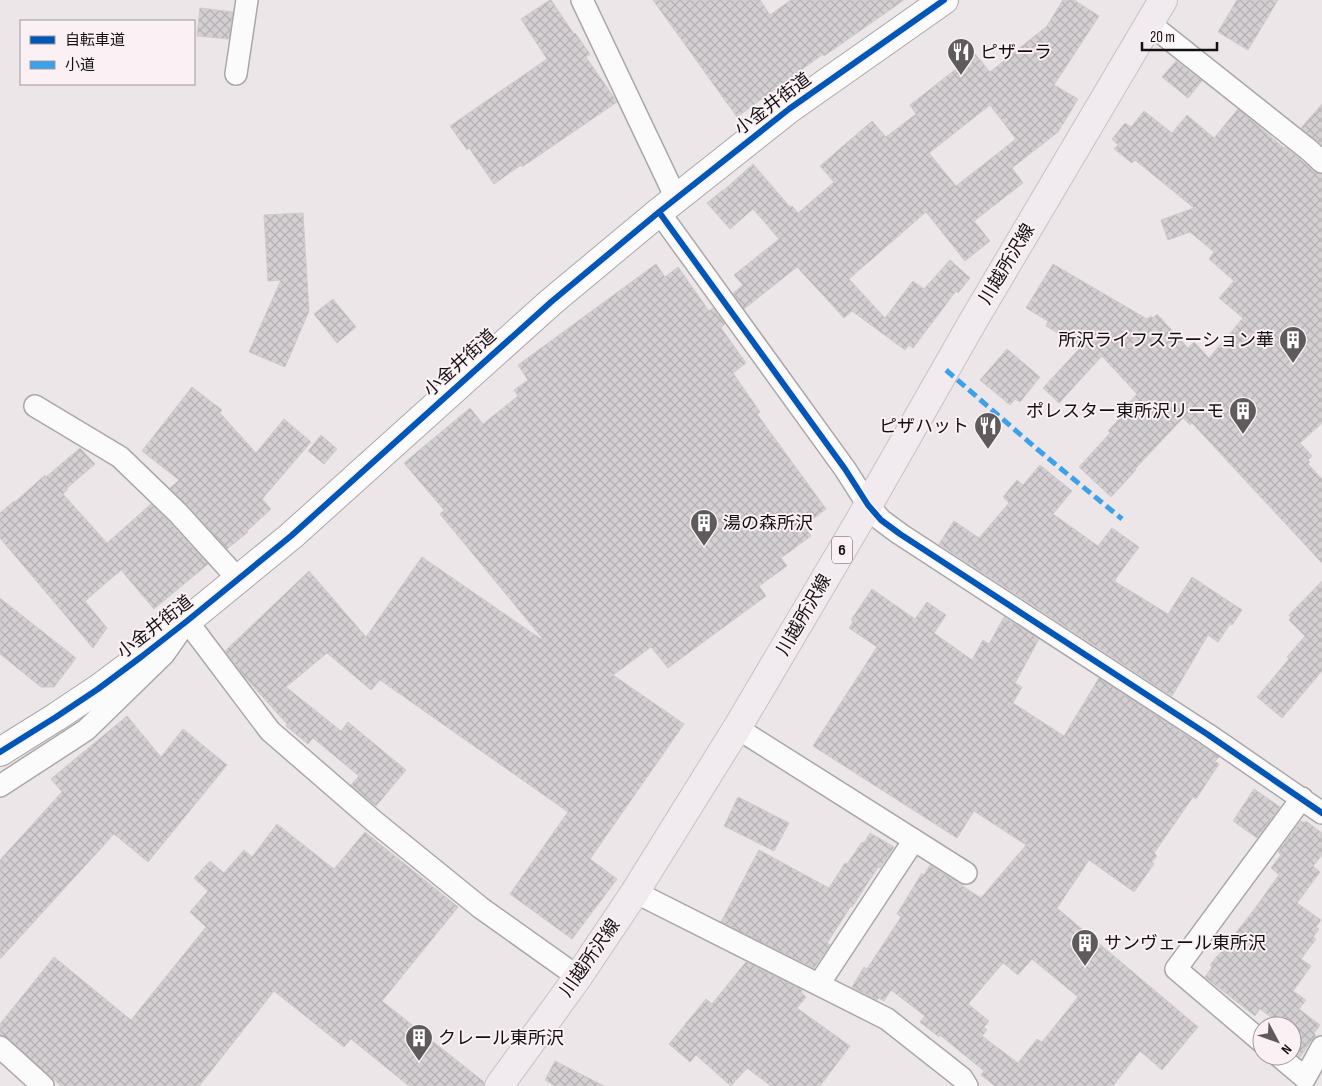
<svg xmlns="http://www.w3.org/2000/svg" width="1322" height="1086" font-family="'Sofia Sans Condensed','Noto Sans JP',sans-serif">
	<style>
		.building { fill: url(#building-cross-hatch); stroke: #cfcacc; fill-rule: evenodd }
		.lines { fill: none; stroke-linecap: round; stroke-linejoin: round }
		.street-casing { stroke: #aba7a9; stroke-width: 24 }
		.secondary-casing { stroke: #aba7a9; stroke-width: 30 }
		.primary-casing { stroke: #c4c2c3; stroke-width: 30 }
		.street { stroke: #fcfbfc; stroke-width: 21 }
		.secondary { stroke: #fcfbfc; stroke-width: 28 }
		.primary { stroke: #f1eaee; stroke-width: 28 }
		.quiet { stroke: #3da1ea; stroke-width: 5; stroke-dasharray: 10 5; stroke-linecap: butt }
		.cycleway-casing { stroke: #fbf1f5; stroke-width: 9 }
		.cycleway { stroke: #0057b8; stroke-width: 6 }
		.labels { text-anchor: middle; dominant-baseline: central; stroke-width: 4; stroke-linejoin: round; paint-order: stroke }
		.shield { fill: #fbf1f5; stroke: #595456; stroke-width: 1 }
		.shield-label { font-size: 16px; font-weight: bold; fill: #131012 }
		.poi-label { font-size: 18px; fill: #131012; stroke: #fbf1f5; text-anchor: start }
		.street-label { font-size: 18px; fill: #131012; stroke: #fbf1f5 }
	</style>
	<defs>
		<pattern id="building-cross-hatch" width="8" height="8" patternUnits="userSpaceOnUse" patternTransform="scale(1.25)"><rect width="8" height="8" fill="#d4cfd2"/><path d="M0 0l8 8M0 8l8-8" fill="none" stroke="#b5b1b3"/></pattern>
	</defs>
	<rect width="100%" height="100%" fill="#ece6e9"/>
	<path class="building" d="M550,0H551L574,34L575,33L590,54L586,57L617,102L522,167L521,165L494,184L469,148L467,150L450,126L547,59L521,19Z
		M653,0H760L770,15L791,0H904L824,56L823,54L737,117Z
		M1063,0H1074L1099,16L1054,85L1078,99L1058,132L1012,168L1023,183L974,221L990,241L965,261L926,212L849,279L885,318L913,281L924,289L950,260L970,278L958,293L956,291L913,348L909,345L905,350L852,311L844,318L797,267L744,309L733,293L743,285L734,275L779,239L753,209L730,229L707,203L723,190V191L753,164L790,207L792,206L798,213L834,182L820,166L872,121L886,137L916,114L910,105L975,54L990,72L1047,26ZM990,105L1016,139L956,186L929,153Z
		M1237,0H1278L1248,50L1218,32Z
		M200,8L233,12L229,39L197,36Z
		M1176,61L1202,81L1188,98L1162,77Z
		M1322,104V145L1301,128Z
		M1238,109L1284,148L1285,147L1301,160L1314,171L1319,174H1322V423L1300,443L1312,456L1308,460L1310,462L1308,464L1322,479V563L1192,423L1190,425L1183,418L1135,469L1136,470L1111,497L1079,467L1110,433L1108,431L1121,417L1118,415L1137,394L1102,356L1059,403L1043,388L1081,347L1046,326L1048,321L1026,308L1053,264L1147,319L1151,316L1153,318L1157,314L1188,348L1194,342L1209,358L1243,318L1219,298L1234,281L1209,259L1214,252L1190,232L1168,240L1161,220L1194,208L1135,160L1132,163L1114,149L1118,145L1112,139L1125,123L1131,127L1144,111L1172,133L1187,115L1214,138Z
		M303,213L309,311L285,367L249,352L281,280L268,281L264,215Z
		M656,264L665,277L678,267L709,311L713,308L725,324L721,328L746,363L733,373L760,412L757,414L826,509L804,526L811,536L781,558L787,566L759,586L766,596L668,668L651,647L613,675L684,724L590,859L617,879L572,939L510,894L568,812L380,680L371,690L327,653L286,687L341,731L348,722L406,770L376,806L351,785L359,776L313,738L308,744L286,726L287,724L244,676L225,651L309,571L366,637L422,557L541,639L542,638L440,514L444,510L404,463L470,408L483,424L518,396L514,390L528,380L518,365Z
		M333,299L356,327L337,343L314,314Z
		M1007,349L1040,377L1020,402L1015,399L1010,405L980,380Z
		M192,387L222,410L220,413L256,453L284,419L311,442L262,499L271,509L247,531L248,532L227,549L187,505L170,488L179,480L142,451Z
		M321,435L337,449L324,464L308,451Z
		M80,448L95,464L67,488L68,489L63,494L107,543L151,504L169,522L208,564L154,609L121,570L85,601L107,628L93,648L0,538V513L14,501L15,502L45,475L46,477Z
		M1040,465L1072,491L1053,514L1098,546L1112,528L1139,547L1114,581L1168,614L1192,577L1242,610L1232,625L1230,624L1218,642L1208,635L1172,696L939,544L954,521L979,538L1009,503L1003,497L1017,480L1023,485Z
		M1322,581V671L1282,718L1257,697L1289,659L1287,657L1305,636L1289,620L1291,617L1289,615Z
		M872,589L915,619L927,602L946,615L934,633L972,660L983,640L989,644L1004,617L1039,639L1015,683L1022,687L1013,703L1064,736L1099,678L1219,757L1215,761L1219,764L1196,799L1193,797L1154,853L1157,856L1152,862L1154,864L1134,892L1089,860L1057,908L1198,1027L1162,1070L1140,1051L1113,1086H995L981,1075L984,1071L940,1035L939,1037L920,1022L925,1016L891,990L884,1001L879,998L877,1000L852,987L864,967L867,969L901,917L897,914L922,873L924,875L930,865L981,898L1026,845L974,811L957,838L813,746L877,647L849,628L853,622L851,620ZM1032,959L1078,997L1042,1042L1037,1039L1018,1063L982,1036L987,1030L984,1027L989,1021L968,1004L1003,963L1018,975Z
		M0,598L76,658L54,687H41L0,654Z
		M127,716L161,757L183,729L227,765L148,862L114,834L0,959V860L62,792L51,779Z
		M1254,789L1280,807L1257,838L1233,821Z
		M738,797L789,823L774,851L724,826Z
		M1301,821L1304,823L1306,821L1322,833V855L1313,866L1320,872L1297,903L1321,920L1316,927L1319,929L1313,937L1316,939L1301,959L1311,966L1293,991L1306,1000L1299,1009L1320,1025L1314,1033L1316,1036L1311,1041L1300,1057L1292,1051V1026H1283L1260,1009L1255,1016L1205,977L1212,967L1210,965L1250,915L1279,875L1271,868L1281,855L1278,852Z
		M277,824L334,869L365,832L458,907L382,1001L484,1082V1086H409L351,1039L344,1047L274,991L199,1086H61L8,1038L0,1035V1024L54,957L131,1020L206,927L190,912L208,891L194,878L210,861L224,873L244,850L252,857Z
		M870,833L894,847L880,868L878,867L852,907L851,906L827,943L830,945L814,968L721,922L759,850L829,888L845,863L847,864L862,842L864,843Z
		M746,962L802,990L801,992L806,997L797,1008L850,1046L820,1086H771L747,1068L731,1086L696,1055L690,1062L669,1044L706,999L712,1004Z
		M555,1061L604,1086H555L545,1080Z"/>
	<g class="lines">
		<defs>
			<path id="street" d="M582,0L676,198
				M1149,23L1309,150L1322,162
				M236,74L247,0
				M659,212L845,469L868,505L881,520L900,534L1207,734L1322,813
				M35,406L120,457L178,513L239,580
				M737,728L966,873
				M0,786L86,730L164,654L187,621L270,731L375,822L481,908L578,977
				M635,892L887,1019L962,1078L967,1086
				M819,984L914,840
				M1262,1042L1176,969L1302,798
				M0,1047L43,1086
				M1279,1056L1305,1078L1322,1047"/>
			<path id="secondary" d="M0,752L56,717L98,689L141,657L187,621L291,536L551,302L659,212L789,109L944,0"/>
			<path id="primary" d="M499,1086L578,977L635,892L737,728L858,523L972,323L1163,0"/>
		</defs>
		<use href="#street" class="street-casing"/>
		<use href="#secondary" class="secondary-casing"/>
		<use href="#primary" class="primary-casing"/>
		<use href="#street" class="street"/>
		<use href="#secondary" class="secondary"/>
		<use href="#primary" class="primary"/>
		<path class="quiet" d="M946,370L1037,449L1122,519"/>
		<defs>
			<path id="cycleway" d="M659,212L845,469L868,505L881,520L900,534L1207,734L1322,813
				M0,752L56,717L98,689L141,657L187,621L291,536L551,302L659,212L789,109L944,0"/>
		</defs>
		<use href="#cycleway" class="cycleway-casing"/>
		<use href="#cycleway" class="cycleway"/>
	</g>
	<defs>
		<symbol id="restaurant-pin" viewBox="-11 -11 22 30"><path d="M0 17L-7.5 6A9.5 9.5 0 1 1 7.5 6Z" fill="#5f5b5d" stroke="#fbf1f5"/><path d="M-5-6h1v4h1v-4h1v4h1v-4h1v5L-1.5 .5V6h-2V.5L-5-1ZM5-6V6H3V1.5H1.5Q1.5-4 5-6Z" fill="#fff"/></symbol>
		<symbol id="building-pin" viewBox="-11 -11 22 30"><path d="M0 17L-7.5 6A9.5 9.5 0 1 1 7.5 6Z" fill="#5f5b5d" stroke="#fbf1f5"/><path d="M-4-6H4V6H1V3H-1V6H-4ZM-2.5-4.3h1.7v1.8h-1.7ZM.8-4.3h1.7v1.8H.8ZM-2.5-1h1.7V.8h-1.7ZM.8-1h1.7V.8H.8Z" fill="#fff"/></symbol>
	</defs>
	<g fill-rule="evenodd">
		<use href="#restaurant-pin" x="945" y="36" width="32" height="43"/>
		<use href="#building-pin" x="1277" y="324" width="32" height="43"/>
		<use href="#building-pin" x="1227" y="395" width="32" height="43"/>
		<use href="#restaurant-pin" x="972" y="410" width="32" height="43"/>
		<use href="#building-pin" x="688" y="507" width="32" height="43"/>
		<use href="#building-pin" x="1069" y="927" width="32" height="43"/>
		<use href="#building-pin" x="403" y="1022" width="32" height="43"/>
	</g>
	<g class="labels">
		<rect class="shield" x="832" y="536.5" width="20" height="27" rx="4"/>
		<g class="shield-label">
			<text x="842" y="550">6</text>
		</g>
		<g class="poi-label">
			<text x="980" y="52">ピザーラ</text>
			<text x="1274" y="340" text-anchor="end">所沢ライフステーション華</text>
			<text x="1224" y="411" text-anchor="end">ポレスター東所沢リーモ</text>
			<text x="969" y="426" text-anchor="end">ピザハット</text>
			<text x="723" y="523">湯の森所沢</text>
			<text x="1104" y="943">サンヴェール東所沢</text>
			<text x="438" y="1038">クレール東所沢</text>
		</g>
		<g class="street-label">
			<text transform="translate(773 104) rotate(-37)">小金井街道</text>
			<text transform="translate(1007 264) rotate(-59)">川越所沢線</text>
			<text transform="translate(460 363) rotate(-42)">小金井街道</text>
			<text transform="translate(804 615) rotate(-60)">川越所沢線</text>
			<text transform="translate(155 627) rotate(-38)">小金井街道</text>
			<text transform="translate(590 958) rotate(-55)">川越所沢線</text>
		</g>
	</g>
	<rect x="20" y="20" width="175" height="65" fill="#fbf1f5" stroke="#9e979a"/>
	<rect x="30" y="36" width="25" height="8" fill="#0057b8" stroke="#9e979a"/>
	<text x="65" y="45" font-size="15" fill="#131012">自転車道</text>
	<rect x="30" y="61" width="25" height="8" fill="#3da1ea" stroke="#9e979a"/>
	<text x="65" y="70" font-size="15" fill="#131012">小道</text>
	<g transform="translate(1277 1041) rotate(131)"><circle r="24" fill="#fbf1f5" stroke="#9e979a"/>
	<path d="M0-4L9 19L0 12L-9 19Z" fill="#5f5b5d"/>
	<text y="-8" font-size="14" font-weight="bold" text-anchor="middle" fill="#131012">N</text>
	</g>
	<path d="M1142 42v8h75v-8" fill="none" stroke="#131012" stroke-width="2.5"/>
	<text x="1150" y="42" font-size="15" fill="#131012" stroke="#fbf1f5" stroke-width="4" paint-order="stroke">20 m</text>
</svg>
